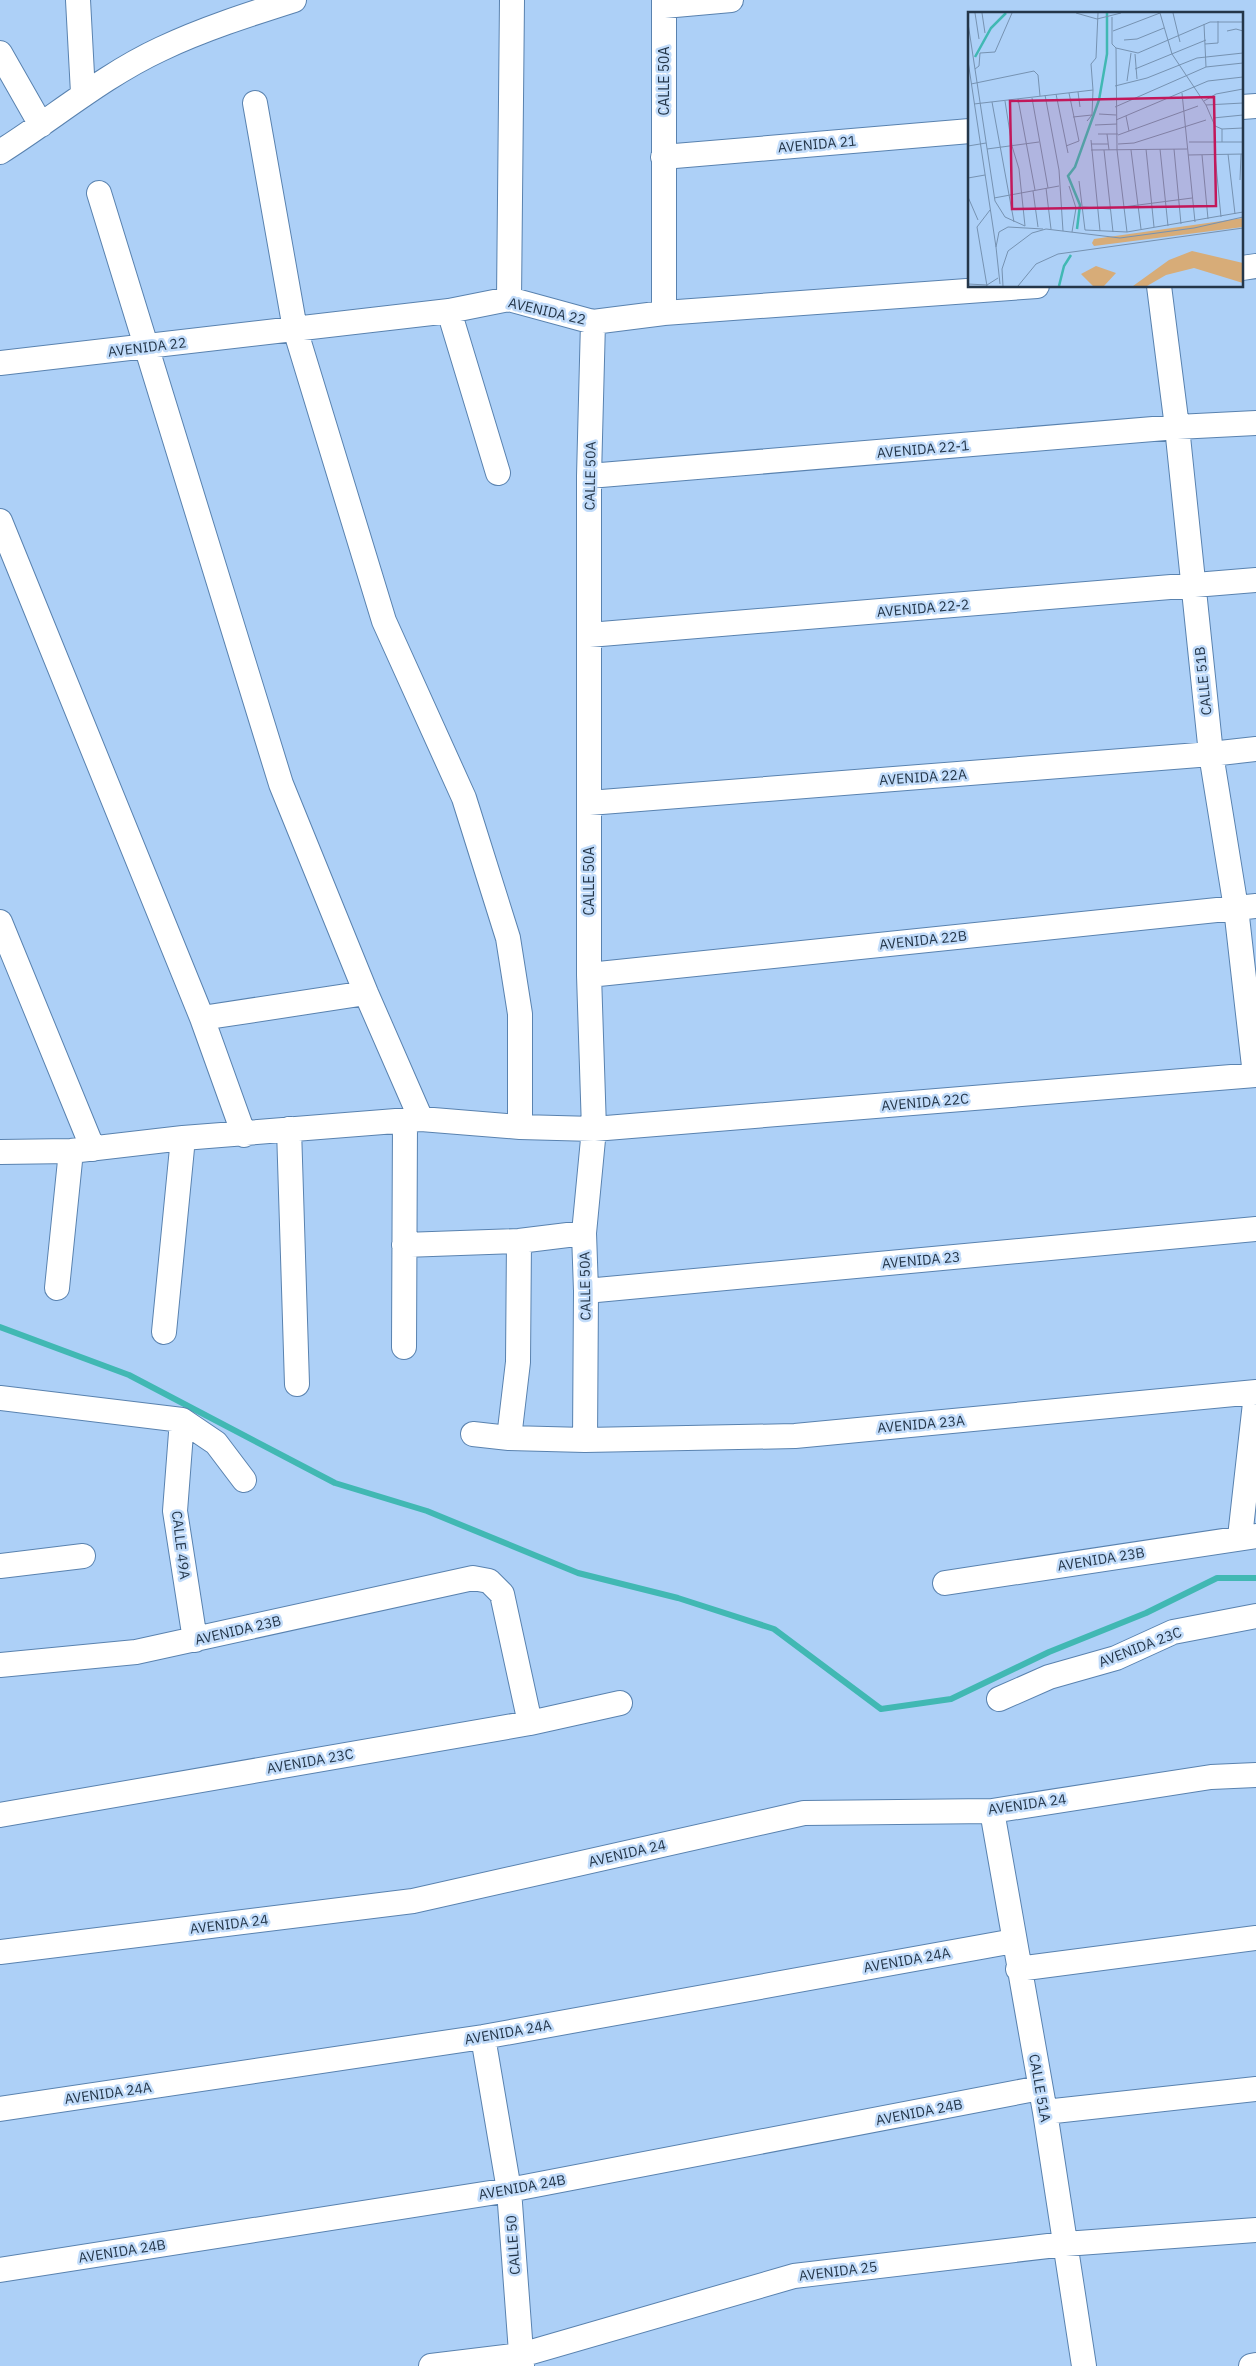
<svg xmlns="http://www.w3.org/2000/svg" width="1256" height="2366" font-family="'IBM Plex Sans',sans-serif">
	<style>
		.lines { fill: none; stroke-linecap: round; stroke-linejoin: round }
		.stream { stroke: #41b8b3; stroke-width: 6 }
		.minor-casing { stroke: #5982af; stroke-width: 26 }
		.minor { stroke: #fff; stroke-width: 24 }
		.labels { text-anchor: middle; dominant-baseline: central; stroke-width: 5; stroke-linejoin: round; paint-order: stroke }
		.street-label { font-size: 14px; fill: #243649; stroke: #c2dcfa }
		.inset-river { fill: none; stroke: #41b8b3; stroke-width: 2.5 }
		.inset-road { fill: none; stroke: #7692b1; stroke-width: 1 }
		.view { fill: #c2185b; fill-opacity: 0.15; stroke: #c2185b; stroke-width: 2.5 }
		.inset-edge { fill: none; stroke: #243649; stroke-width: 2.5 }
	</style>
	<rect width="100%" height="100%" fill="#add0f7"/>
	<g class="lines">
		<path class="stream" d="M0,1327L129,1375L335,1483L427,1511L578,1573L678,1598L774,1629L881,1709L951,1699L1049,1652L1146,1613L1217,1578H1256"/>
		<defs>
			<path id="minor" d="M78,0L83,93
				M664,6L731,0
				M0,53L41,125
				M255,103L295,329L384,621L464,798L508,938L520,1014V1127
				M1242,107L1256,106
				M0,152C54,118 103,76 161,49C203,29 250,14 294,0
				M663,157L970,131
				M99,193L281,784L366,993L421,1119
				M1242,268L1256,266
				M1159,286L1177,427L1211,754L1236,908L1255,1075
				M509,299L512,0
				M449,311L498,473
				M664,313V0
				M0,363L449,311L509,299L593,322L664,313L1037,286
				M589,476L1177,427L1256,423
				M0,521L202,1018L244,1135
				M589,635L1256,580
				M589,803L1211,754L1256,749
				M0,922L93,1149
				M589,975L1256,906
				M202,1018L366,993
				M289,1129L297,1384
				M0,1152L71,1151L183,1138L421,1119L520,1127L594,1129L1256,1075
				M404,1245L519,1241L584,1233
				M57,1288L71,1151
				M586,1291L1256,1229
				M164,1332L183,1138
				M404,1347L405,1121
				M0,1398L182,1420L216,1443L244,1480
				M182,1420L175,1511L195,1640
				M473,1434L509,1438L585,1440L795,1436L1256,1392
				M509,1438L518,1362L519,1241
				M585,1440L586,1291L584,1233L594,1129L589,975V476L593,322
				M1240,1537L1256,1394
				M0,1566L83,1556
				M945,1583L1256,1536
				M0,1665L136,1652L473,1578L489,1581L502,1594L530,1723
				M999,1699L1049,1677L1116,1658L1173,1632L1256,1616
				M992,1811L1045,2112L1084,2366
				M0,1815L530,1723L620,1703
				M0,1952L413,1901L804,1813L992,1811L1211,1777L1256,1775
				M1018,1969L1256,1938
				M483,2037L509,2190L522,2366
				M0,2109L483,2037L1014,1941
				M1045,2112L1256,2089
				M0,2270L509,2190L1040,2088
				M431,2366L521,2355L794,2276L1065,2244L1256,2230
				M1251,2366L1256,2365"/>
		</defs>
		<use href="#minor" class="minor-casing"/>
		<use href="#minor" class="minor"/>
	</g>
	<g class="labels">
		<g class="street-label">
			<text transform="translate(664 81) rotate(-90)">CALLE 50A</text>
			<text transform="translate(817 144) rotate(-5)">AVENIDA 21</text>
			<text transform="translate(547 311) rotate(13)">AVENIDA 22</text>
			<text transform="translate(147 347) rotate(-7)">AVENIDA 22</text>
			<text transform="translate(923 449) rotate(-5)">AVENIDA 22-1</text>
			<text transform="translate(590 476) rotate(-89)">CALLE 50A</text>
			<text transform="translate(923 608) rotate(-5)">AVENIDA 22-2</text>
			<text transform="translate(1203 681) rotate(-96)">CALLE 51B</text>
			<text transform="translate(923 777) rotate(-4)">AVENIDA 22A</text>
			<text transform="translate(589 881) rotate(-90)">CALLE 50A</text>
			<text transform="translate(923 940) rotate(-6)">AVENIDA 22B</text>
			<text transform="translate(925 1102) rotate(-5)">AVENIDA 22C</text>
			<text transform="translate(921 1260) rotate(-5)">AVENIDA 23</text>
			<text transform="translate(585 1286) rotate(-91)">CALLE 50A</text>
			<text transform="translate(921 1424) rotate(-5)">AVENIDA 23A</text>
			<text transform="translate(181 1545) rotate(83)">CALLE 49A</text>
			<text transform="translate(1101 1559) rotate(-9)">AVENIDA 23B</text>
			<text transform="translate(238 1630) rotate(-13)">AVENIDA 23B</text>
			<text transform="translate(1140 1647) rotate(-21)">AVENIDA 23C</text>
			<text transform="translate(310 1761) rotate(-10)">AVENIDA 23C</text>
			<text transform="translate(1027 1804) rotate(-8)">AVENIDA 24</text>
			<text transform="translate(627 1853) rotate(-13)">AVENIDA 24</text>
			<text transform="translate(229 1924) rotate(-7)">AVENIDA 24</text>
			<text transform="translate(907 1960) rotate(-10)">AVENIDA 24A</text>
			<text transform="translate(508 2032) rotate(-10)">AVENIDA 24A</text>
			<text transform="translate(1040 2088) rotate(80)">CALLE 51A</text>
			<text transform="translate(108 2093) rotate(-8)">AVENIDA 24A</text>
			<text transform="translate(919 2112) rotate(-11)">AVENIDA 24B</text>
			<text transform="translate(522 2187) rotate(-10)">AVENIDA 24B</text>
			<text transform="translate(513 2245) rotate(-94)">CALLE 50</text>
			<text transform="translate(122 2251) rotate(-9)">AVENIDA 24B</text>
			<text transform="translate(838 2271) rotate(-7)">AVENIDA 25</text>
		</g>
	</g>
	<g transform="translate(968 12)">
		<rect width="275" height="275" fill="#add0f7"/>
		<path d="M275,206V215L126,234L124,231L126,227ZM224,239L275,251V271L226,256L198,263L179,274H165L201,248ZM128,254L148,261L136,274H125L113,262Z" fill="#d7ac78"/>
		<path class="inset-river" d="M7,45L23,16L38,1M109,217L112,193L100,164L107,155L131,88L139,42V1M91,274L96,254L103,243"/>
		<path class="inset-road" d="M7,1L11,27M14,1L17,21M108,1L129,7L153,1M192,1L204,42L238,93L247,114L254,117V130M205,1L212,30M144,5V32L148,36L149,138L159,220M0,11L27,189L37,205L57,214L51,157L44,134L37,89M236,12L238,55M145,19L192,1M259,19L268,17L275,19M156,28L169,27L196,16M237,32L250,31V9M148,36L170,41L242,10H275M167,42L169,67M0,49L28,235M7,57L11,54L12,41L27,40L44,1M167,57L238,28M159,69L163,41M3,72L66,59L70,63L72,84M147,74L179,66L229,46L275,41M110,80L112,95M214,81L227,210M88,82L100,141M77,83L91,158L95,219M64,86L80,176M50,87L67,178M236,89L248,82L275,77M24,90L46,210M6,92L125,78L123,52L128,46L130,1M238,93L275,91M147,95L238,55L275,51M131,102L148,103M158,104L161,119M105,105L124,103M245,106L275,103M148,108L240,69L275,65M119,109L124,103L125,78M127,113L149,112M254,117L275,116M130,122H150M139,122L141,138M150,123L230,94M123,128L132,219M221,130H275M123,132H140M150,132L166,131L238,108M0,134L18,131M98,134L111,129L101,81M19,137L71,130M178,137L186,215M192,137L200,214M206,137L213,212M123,138L219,137M136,138L145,220M163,138L173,217M260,142L267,202M220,143L275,142M234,143L240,207M247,143L253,205M0,166L17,163M272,168L273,142M111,169L117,218M101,174L108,196L104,220M78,176L83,217M65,179L70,215M0,185L10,208M26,186L91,174M115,195L142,197M155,195L224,186M117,218L159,220L275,200M0,272L19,273L30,266M32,272L28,235L31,220L40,215L75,217M19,274L9,215L22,198M35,274L34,257L40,239L64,221L78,217L152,226L226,216L275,205M50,274L68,252L90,242L275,216"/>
		<path class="view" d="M246,85L248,194L44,197L42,89Z"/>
		<rect width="275" height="275" class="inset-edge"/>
	</g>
</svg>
